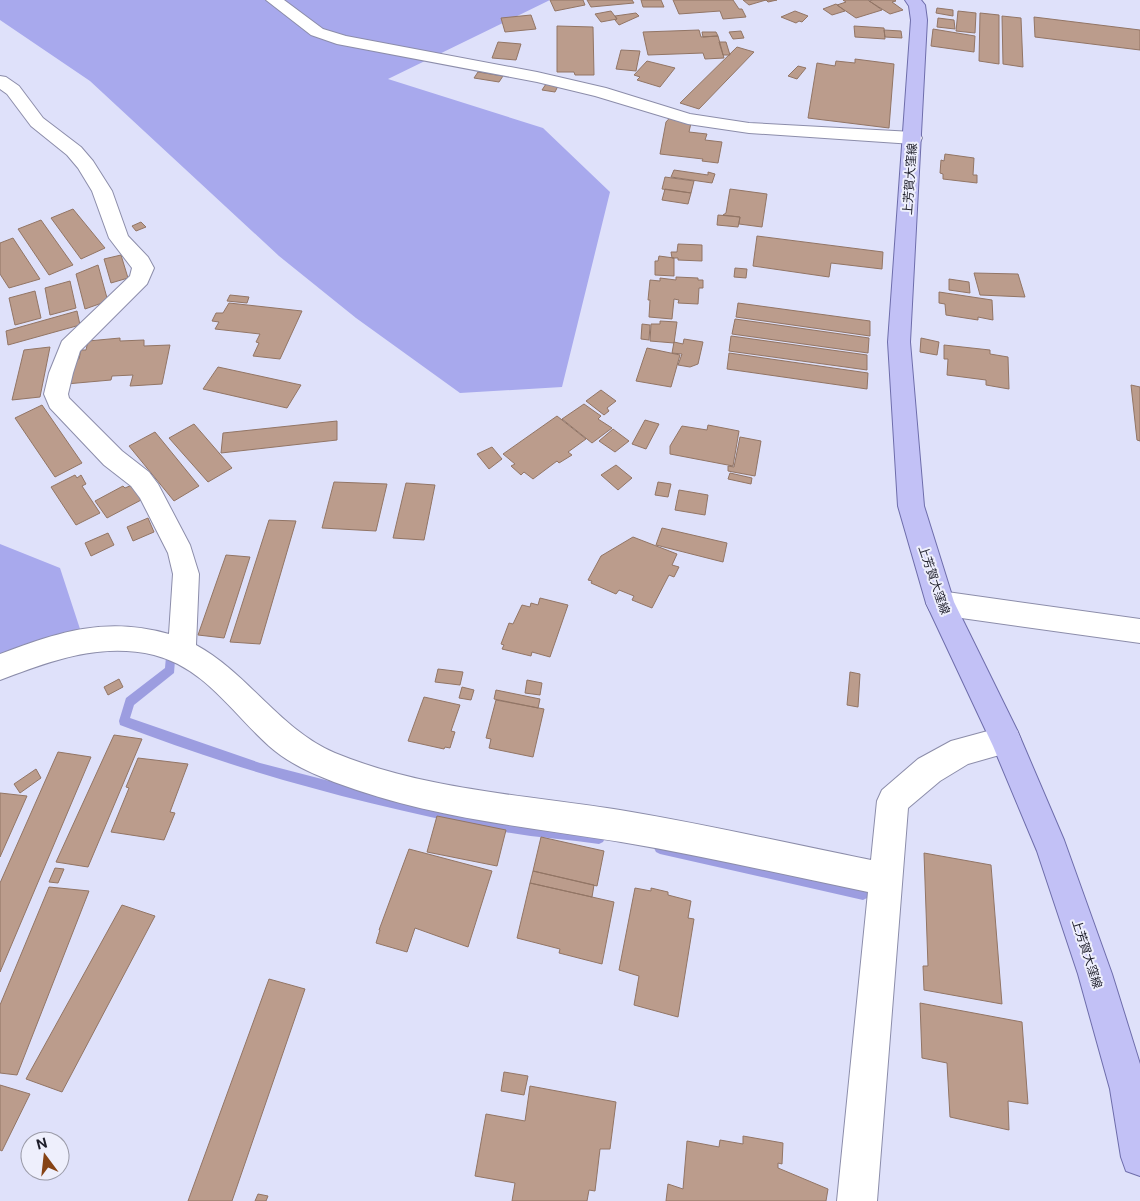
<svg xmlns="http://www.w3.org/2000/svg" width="1140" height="1201" font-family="'Public Sans','Noto Sans JP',sans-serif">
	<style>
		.forest { fill: #a8a9ed }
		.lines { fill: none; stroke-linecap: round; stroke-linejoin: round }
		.stream { fill: #9c9de0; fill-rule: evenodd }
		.building { fill: #bb9c8c; stroke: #927565 }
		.minor-casing { stroke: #8c8daa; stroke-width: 2 }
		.major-casing { stroke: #6e6dab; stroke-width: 2 }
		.minor { fill: #fff; fill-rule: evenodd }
		.major { fill: #c2c1f6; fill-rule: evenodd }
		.labels { text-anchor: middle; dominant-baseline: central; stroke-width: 4; stroke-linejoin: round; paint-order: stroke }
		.street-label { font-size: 12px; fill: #1e1e2a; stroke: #eeeffc }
	</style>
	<rect width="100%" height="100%" fill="#dfe1fa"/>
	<path class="forest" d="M0,0H550L388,79L543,128L610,192L562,387L460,393L356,318L279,256L90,81L0,20Z
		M0,544L60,568L81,632L0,656Z"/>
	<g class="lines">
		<path class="stream" d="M171,643L175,645L176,648L174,673L134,705L130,718L260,763L345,785L491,818L599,832L603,834L605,838L603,842L599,844C563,839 525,837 490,829C364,805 239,771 120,725L119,721L126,698L165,668L167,645Z
			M660,842L863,888L867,890L869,894L867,898L863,900L660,854L656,852L654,848L656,844Z"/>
	</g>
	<path class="building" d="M550,0H583L585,5L555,11Z
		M587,0H632L634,3L591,7Z
		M641,0H661L664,7H643Z
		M673,0H733L739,9H742L746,17L723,19L720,11L679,14Z
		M743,0H777L768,2L766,0L749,5Z
		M843,0H868L882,10L856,18L837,5L846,2Z
		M873,0H895L896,1L892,2L903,10L890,14L869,1Z
		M836,4L845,11L832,15L823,9Z
		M937,8L953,10V16L936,13Z
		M611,11L617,19L601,22L595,14Z
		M795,11L808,16L802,22L799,21L796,23L781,17Z
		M958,11L976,13L975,33L956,31Z
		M636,13L639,16L619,25L615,20L617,19L615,16Z
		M980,13L999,15V64L979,61Z
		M531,15L536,29L505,32L501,18Z
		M1002,16L1021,18L1023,67L1003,64Z
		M1034,17L1140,30V50L1035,37Z
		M938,18L954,20L955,29L937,27Z
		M557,26L593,27L594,75H575L574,72H557Z
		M854,26L884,28L885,39L855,37Z
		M933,29L975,36L974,52L931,46Z
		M699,30L701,37L718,36L724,58L705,59L703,53L648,55L643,32Z
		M884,30L901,31L902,38L885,37Z
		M741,31L744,38L733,39L729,32Z
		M702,32H716L718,36L703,37Z
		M498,42L521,44L516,60L492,58Z
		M719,42H726L730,55H723Z
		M737,47L754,52L699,109L680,103Z
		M621,50L640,51L636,71L616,69Z
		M855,59L894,64L889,128L808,118L817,63L835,66L836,61L855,63Z
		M647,61L675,68L660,87L637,80L640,77L634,75Z
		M798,66L806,68L797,79L788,76Z
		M478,72L503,76L499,82L474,78Z
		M546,84L558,86L555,92L542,90Z
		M675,112L691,123L689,132L707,134L705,140L722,142L718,163L702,161L703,159L660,154L666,122Z
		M945,154L974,158L973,175H977V183L943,179V174L940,173L941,160L944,161Z
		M674,170L708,175V172L715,174L712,183L671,177Z
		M665,177L694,181L691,193L662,189Z
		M665,189L691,193L688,204L662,200Z
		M730,189L767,194L762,227L739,224L740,217L723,215L726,213Z
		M73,209L105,248L81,259L51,218Z
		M718,215L740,217L738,227L717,225Z
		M41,220L73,265L49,275L18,229Z
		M141,222L146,227L136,231L132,226Z
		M757,236L883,252L882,269L831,263L829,277L753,266Z
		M13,238L40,279L9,288L0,274V243Z
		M678,244L702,245V261L678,260V258H672L671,252H677Z
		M121,255L128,278L111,283L104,259Z
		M659,256L674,258V276L655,275V261H658Z
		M98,265L107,298L102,303L85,309L76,274Z
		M735,268L747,269L746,278L734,277Z
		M974,273L1018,274L1025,297L980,295Z
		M676,277L698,278V280H703V288H699L698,304L678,303L679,300L674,299L672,319L649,317L650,300H648L650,280L660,281V278L676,280Z
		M949,279L969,282L970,293L949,290Z
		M70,281L76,308L50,315L45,288Z
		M35,291L41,318L15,325L9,298Z
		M939,292L992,300L993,320L978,317V320L946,315L945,304L939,303Z
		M230,295L249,297L247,303L227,301Z
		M229,303L302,311L280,359L253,356L259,343L256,342L260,334L215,329L219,322L212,321L216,313H223Z
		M738,303L870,321V336L736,317Z
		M77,311L80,325L8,345L6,331Z
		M735,319L869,338L868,353L732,334Z
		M660,321L677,322L674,343L650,341L651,324H660Z
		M642,324L650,325L649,340L641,339Z
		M731,336L867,355V370L729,351Z
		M120,338V341L144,340V346L170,345L162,384L130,386L133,375L112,376L111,380L66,384L73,359H79L81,350H86L88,341Z
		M921,338L939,342L937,355L920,352Z
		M684,339L703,342L698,364L690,367L678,365L682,354L672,353L674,342L683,344Z
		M944,345L990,350V354L1008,357L1009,389L986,385V380L947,375L948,359H944Z
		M50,347L40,397L12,400L24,350Z
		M647,348L680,355L671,387L636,381Z
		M729,353L868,373L867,389L727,369Z
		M218,367L301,385L287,408L203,389Z
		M1131,385L1140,387V441L1137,440Z
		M601,390L616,401L607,408L609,411L604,415L586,401Z
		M584,404L601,416L598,419L612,428L592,443L562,419Z
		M42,405L82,463L55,477L15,418Z
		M557,416L586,439L568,452L572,455L559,463L557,461L533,479L524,472L521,475L511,466L515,464L503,454Z
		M645,420L659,424L646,449L632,444Z
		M337,421V440L221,453L223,433Z
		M194,424L232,468L208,482L169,438Z
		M708,425L739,431L733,466L670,454V446L682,426L707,430Z
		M613,429L629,441L615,452L599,441Z
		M155,432L199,486L174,501L129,446Z
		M740,437L761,441L755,476L728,471V466L734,467Z
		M492,447L502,459L489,469L477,454Z
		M616,465L632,478L618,490L601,475Z
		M730,473L752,478L751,484L728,479Z
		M75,475L77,478L81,475L86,484L82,486L100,513L76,525L51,487Z
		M334,482L387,484L376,531L322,528Z
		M658,482L671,484L668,497L655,495Z
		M406,483L435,485L424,540L393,538Z
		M132,485L143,499L107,518L95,501L123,486L125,488Z
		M679,490L708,495L705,515L675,510Z
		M148,518L154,532L133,541L127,527Z
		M269,520L296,521L260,644L230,642Z
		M662,528L727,543L723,562L656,545Z
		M108,533L114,545L91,556L85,543Z
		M633,537L677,554L672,565L679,567L674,577L669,575L652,608L632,600L634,596L619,590L616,594L591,583L592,581L588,580L601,556Z
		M226,555L250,557L224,638L198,635Z
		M540,598L568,605L550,657L532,652L531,656L502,649L504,645L501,644L509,623L513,624L522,605L530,607L531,603L538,605Z
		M438,669L463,672L460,685L435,682Z
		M850,672L860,674L858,707L847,705Z
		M119,679L123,687L108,695L104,687Z
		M527,680L542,683L540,695L525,693Z
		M462,687L474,690L471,700L459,698Z
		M496,690L540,699L538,708L494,699Z
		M424,697L460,705L451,731L455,732L450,748L445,747L444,749L408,741Z
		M496,700L544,709L533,757L489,748L491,739L486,738Z
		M114,735L142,739L88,867L56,862Z
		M58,752L91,757L0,972V883Z
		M138,758L188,764L170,812L175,813L164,840L111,832L129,788L126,787Z
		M36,769L41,778L20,793L14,784Z
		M0,793L27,796L0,857Z
		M437,816L506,830L497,866L427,852Z
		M541,837L604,851L597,886L533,871Z
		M409,849L492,871L468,947L415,928L407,952L376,943L380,930H379Z
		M924,853L991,865L1002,1004L924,990L923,966H928Z
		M55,868L64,869L58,883L49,882Z
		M533,871L594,885L592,897L530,883Z
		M530,883L614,902L602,964L559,953L560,949L517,938Z
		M49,887L89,891L17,1075L0,1073V1005Z
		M635,888L651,891V888L668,892V895L691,901L688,918L694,919L678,1017L634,1005L639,976L619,970Z
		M122,905L155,916L62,1092L26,1079Z
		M269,979L305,989L232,1201H188Z
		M920,1003L1022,1022L1028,1104L1008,1101L1009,1130L950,1117L947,1063L922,1058Z
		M504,1072L528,1076L524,1095L501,1091Z
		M0,1085L30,1094L2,1151L0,1150Z
		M530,1086L616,1102L610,1149H600L595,1191L589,1190L587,1201H512L515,1183L475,1176L486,1114L525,1121Z
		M743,1136L783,1143L782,1164L778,1163V1168L828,1189L826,1201H666L668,1184L683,1189L687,1141L719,1147L720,1140L743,1144Z
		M258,1194L268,1196L266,1201H255Z"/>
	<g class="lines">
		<defs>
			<path id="minor" d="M266,0H284L323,29L346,36L537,72L606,88L690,114L749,123L913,132L920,134L922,138L920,142L913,144L749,133L688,124L595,96L537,82L337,44L311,35Z
				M0,76L6,77L19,86L43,118L81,147L93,161L112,191L128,236L148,257L154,268L147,284L80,351L73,373L68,394L69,398L122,451L149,472L158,484L190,545L199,574L196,645C249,674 279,729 335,753C425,790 525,795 620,810C704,824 788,843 871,860L877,801L882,790L918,759L951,741L1006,726L1017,730L1021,740L1017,750L968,764L940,781L908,808L877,1201H837L868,892C786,875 704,856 621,842C522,826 429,818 334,782C311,773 288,763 269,746C232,713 205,668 154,655C100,642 50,661 0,680V654C59,632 105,616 169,634L173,574L168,553L140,498L131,486L104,465L50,408L44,394L49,373L62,341L130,276L132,268L109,238L92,191L78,168L67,155L31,126L7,94L0,89Z
				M940,591L1140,619V643L940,615L930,611L926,603L930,595Z"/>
			<path id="major" d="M905,0H921L925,5L927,20L910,342L924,506L954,602L1017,730L1064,840L1112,974L1140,1064V1176L1126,1171L1121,1157L1110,1089L1078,974L1037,851L993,746L926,603L898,506L888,342L911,20L909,6Z"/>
		</defs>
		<use href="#minor" class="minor-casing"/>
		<use href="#major" class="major-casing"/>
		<use href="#minor" class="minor"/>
		<use href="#major" class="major"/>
	</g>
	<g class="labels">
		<g class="street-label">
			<text transform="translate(910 179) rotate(-86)">上芳賀大窪線</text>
			<text transform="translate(934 580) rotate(71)">上芳賀大窪線</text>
			<text transform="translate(1087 954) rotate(72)">上芳賀大窪線</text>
		</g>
	</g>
	<g transform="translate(45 1156) rotate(345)"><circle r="24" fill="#eeeffc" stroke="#9b9ba8"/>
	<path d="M0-4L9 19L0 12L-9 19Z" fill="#864316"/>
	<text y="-8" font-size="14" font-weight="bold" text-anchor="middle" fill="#1e1e2a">N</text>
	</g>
</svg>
